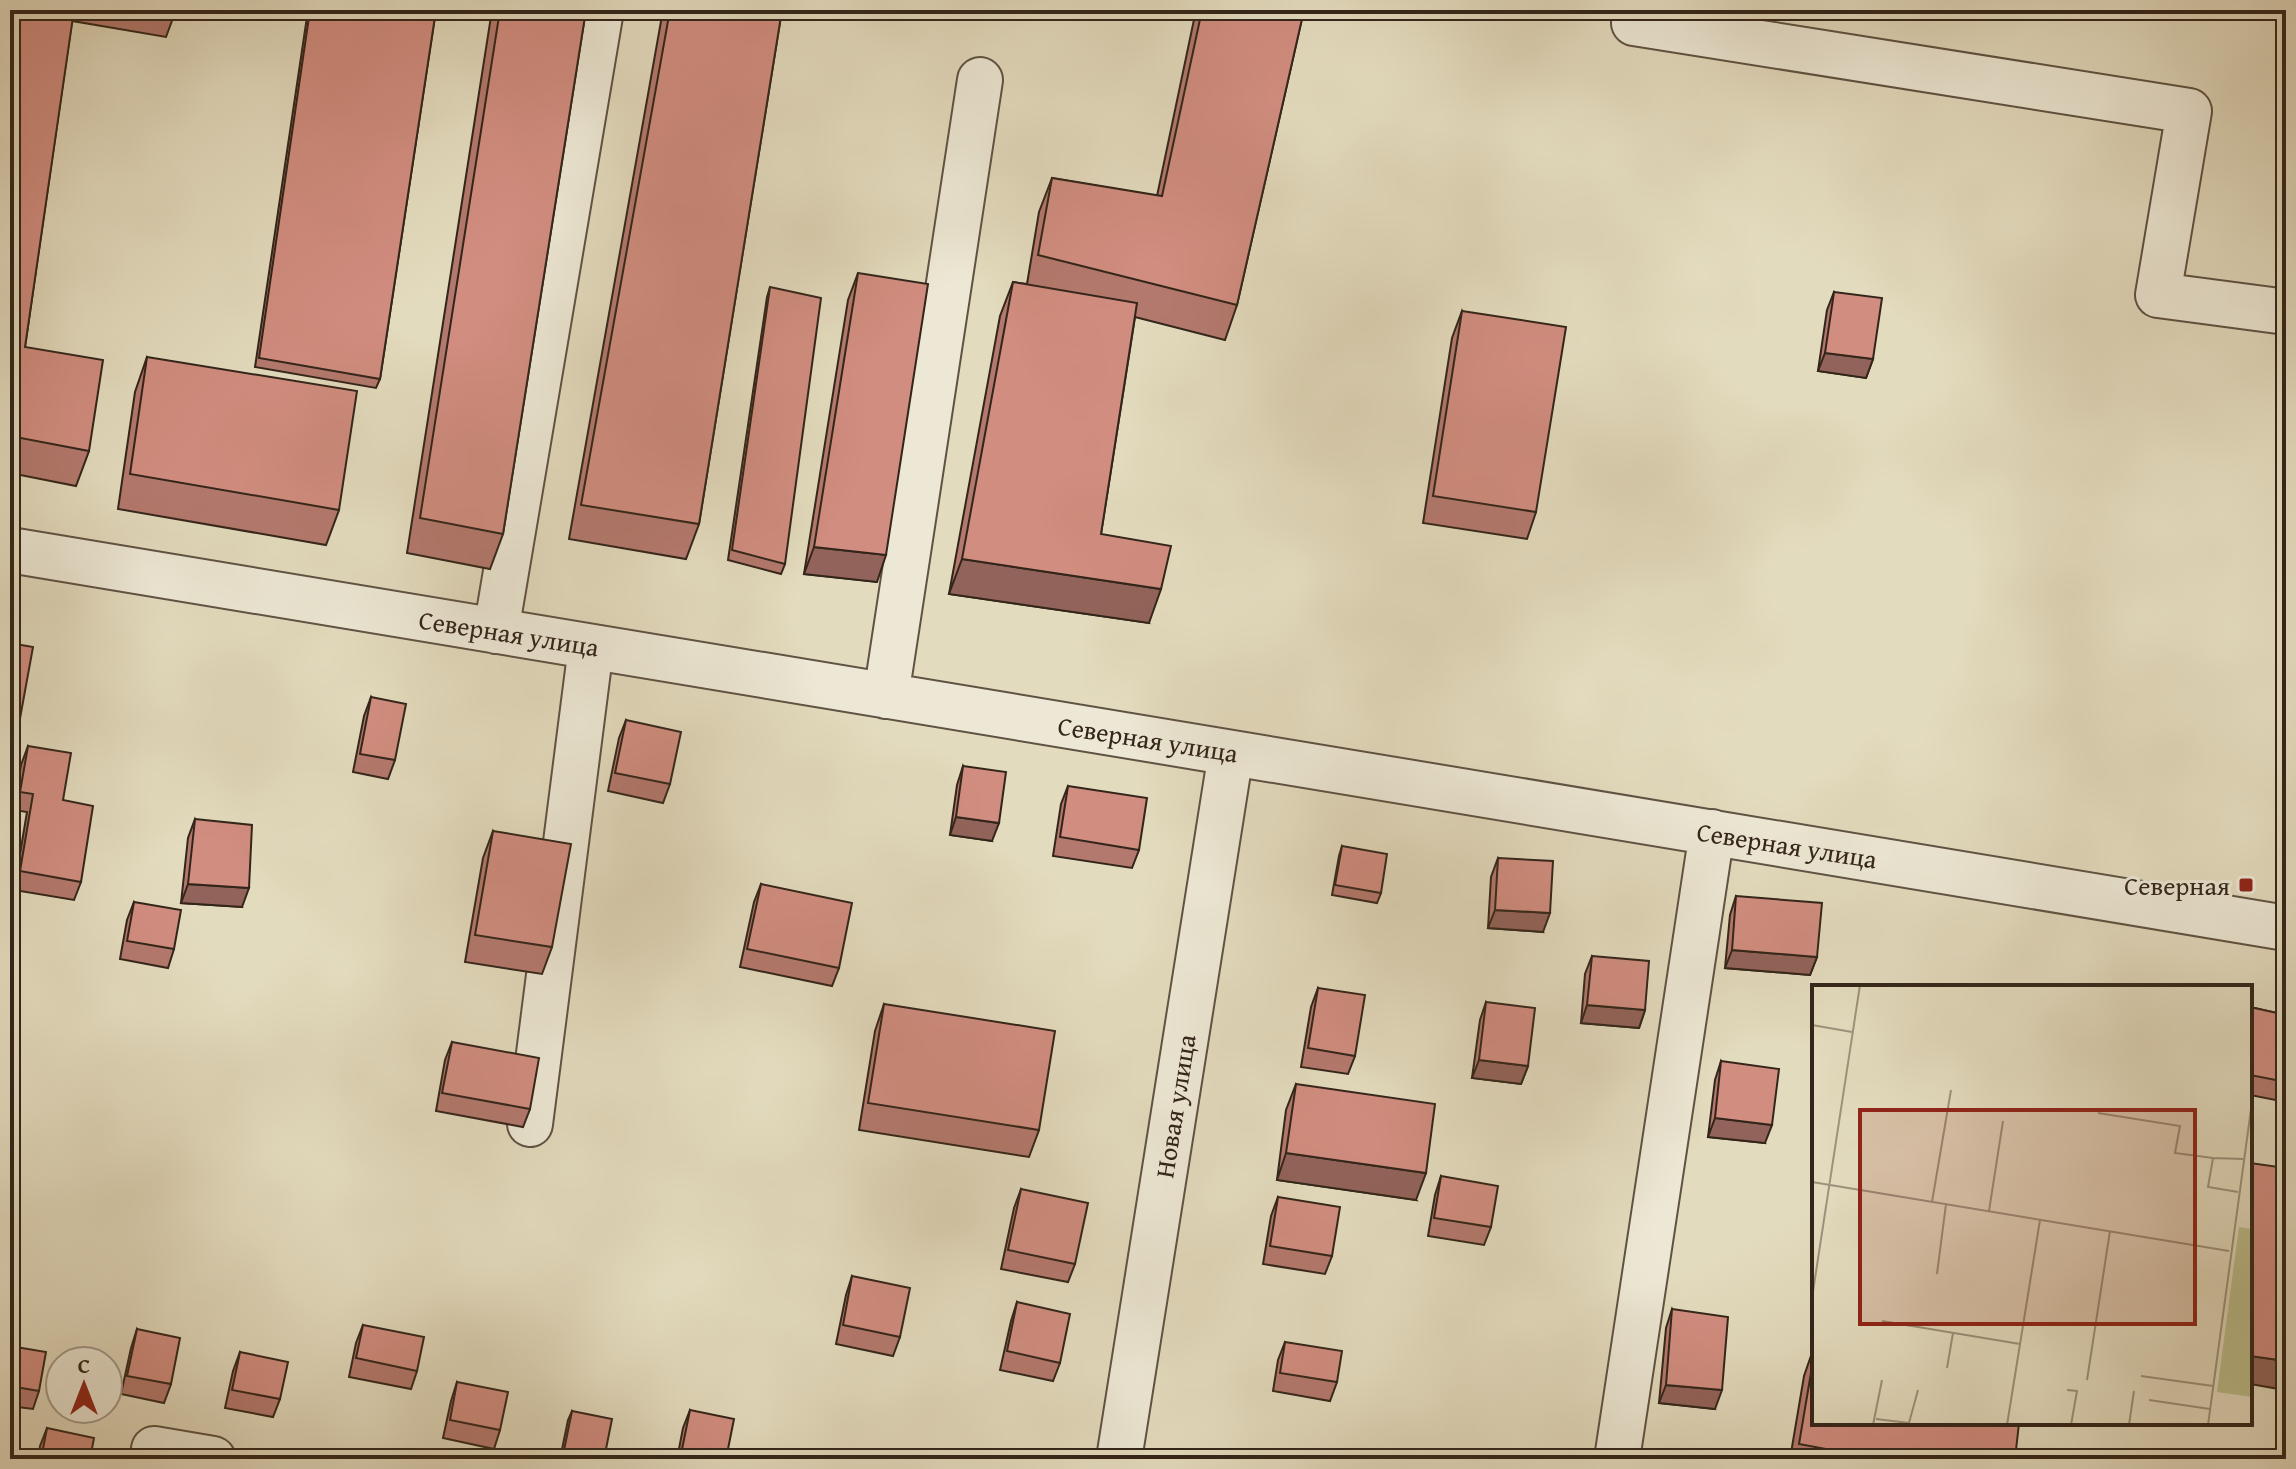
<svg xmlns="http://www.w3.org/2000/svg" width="2296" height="1469" font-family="'Gentium Book Plus',serif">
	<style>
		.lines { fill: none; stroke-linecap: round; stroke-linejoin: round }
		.minor-casing { stroke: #5f5243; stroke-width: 48 }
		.minor { stroke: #ede8d5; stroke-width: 44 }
		.wall { fill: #b4796e; stroke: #33251a; stroke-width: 2 }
		.shaded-wall { fill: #92635a; stroke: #33251a; stroke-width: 2 }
		.building { fill: #d18d80; stroke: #33251a; stroke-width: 2 }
		.poi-dot { fill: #8f2418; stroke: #ede8d5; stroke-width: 3 }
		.labels { text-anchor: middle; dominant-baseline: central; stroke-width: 6; stroke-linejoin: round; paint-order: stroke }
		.street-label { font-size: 26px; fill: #33251a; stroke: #ede8d5 }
		.poi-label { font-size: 26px; fill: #33251a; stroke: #ede8d5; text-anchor: end }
		.inset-road { fill: none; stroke: #9d927c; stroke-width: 2 }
		.view { fill: #8f2418; fill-opacity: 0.15; stroke: #8f2418; stroke-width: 4 }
		.inset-edge { fill: none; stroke: #33251a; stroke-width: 4 }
	</style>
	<rect width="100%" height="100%" fill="#e3dbbe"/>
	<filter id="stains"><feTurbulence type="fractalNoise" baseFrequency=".0025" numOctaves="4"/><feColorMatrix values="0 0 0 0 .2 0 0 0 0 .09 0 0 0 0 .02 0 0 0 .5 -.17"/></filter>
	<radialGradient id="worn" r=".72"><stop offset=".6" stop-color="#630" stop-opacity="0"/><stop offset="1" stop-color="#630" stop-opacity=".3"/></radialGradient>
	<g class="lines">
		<defs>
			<path id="minor" d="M1634,23L2189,111L2158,295L2286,312
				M10,550L2286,928
				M496,631L601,10
				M886,696L980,80
				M530,1124L591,647
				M154,1449L213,1459
				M1119,1459L1231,753
				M1617,1459L1712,832"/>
		</defs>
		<use href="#minor" class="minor-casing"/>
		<use href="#minor" class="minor"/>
	</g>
	<path class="wall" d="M10,10H176L166,37L72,21L25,347L89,451L76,486L10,473Z
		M308,10H436L380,379L376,388L255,367Z
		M492,10H586L503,534L490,569L407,553Z
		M663,10H782L699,524L686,559L569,539Z
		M1196,10H1304L1237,305L1225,340L1135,317L1101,534L1149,623L949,594L1000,316L1013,282L1027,284L1039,212L1052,178L1157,196Z
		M858,273L877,582L804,574L848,300Z
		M770,287L785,564L781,574L728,560L767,297Z
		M1834,292L1873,359L1866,378L1818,371L1827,310Z
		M1462,311L1536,512L1527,539L1423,523L1452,338Z
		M147,357L339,510L326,545L118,509L135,392Z
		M10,643L15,746L10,760Z
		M371,697L395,760L388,779L353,772L364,716Z
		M626,720L670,784L663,803L608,791L619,738Z
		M28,746L63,800L81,882L74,900L14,890L27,812L14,810L21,765Z
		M963,766L992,841L950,835L957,785Z
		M1068,786L1139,850L1132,868L1053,856L1061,804Z
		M195,819L242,907L181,903L188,838Z
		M493,831L552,947L542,974L465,962L483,858Z
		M1342,846L1381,893L1377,903L1332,895L1339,856Z
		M1498,858L1543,932L1488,928L1491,877Z
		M761,884L839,968L832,986L740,967L754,902Z
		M1736,896L1817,957L1810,975L1725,968L1730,915Z
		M134,902L174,949L168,968L120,959L127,920Z
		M1592,956L1645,1010L1639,1028L1581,1023L1585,974Z
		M1318,988L1355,1056L1348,1074L1301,1067L1311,1007Z
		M1486,1002L1528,1066L1521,1084L1472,1078L1480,1020Z
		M884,1004L1039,1130L1029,1157L859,1130L875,1031Z
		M2250,1007L2286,1015V1102L2250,1095Z
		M452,1042L530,1109L523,1127L436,1111L445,1060Z
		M1721,1061L1765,1143L1708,1137L1715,1080Z
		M1296,1084L1416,1200L1277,1180L1286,1110Z
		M1441,1176L1491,1227L1484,1245L1428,1236L1435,1195Z
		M1021,1189L1075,1264L1068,1282L1001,1269L1014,1208Z
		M1278,1197L1332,1256L1325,1274L1263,1264L1271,1216Z
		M852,1276L900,1337L893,1356L836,1344L846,1295Z
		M1017,1302L1060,1363L1053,1381L1000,1370L1011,1321Z
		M1672,1309L1715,1409L1659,1403L1666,1328Z
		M363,1325L417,1371L411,1389L349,1377L356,1343Z
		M137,1329L171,1384L164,1403L121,1394L131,1348Z
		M1285,1342L1337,1382L1330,1401L1273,1391L1278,1360Z
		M10,1346L39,1391L33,1409L10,1406Z
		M1814,1347V1423L2015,1459H1790L1804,1376Z
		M240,1352L280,1399L273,1417L225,1408L233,1371Z
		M457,1382L500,1430L494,1449L443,1438L451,1401Z
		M690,1410L726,1459H677L683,1428Z
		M572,1411L604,1459H560L568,1420Z
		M47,1428L90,1459H38L40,1446Z"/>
	<path class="shaded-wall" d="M1825,353L1873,359L1866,378L1818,371Z
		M814,547L886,555L877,582L804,574Z
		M962,559L1161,589L1149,623L949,594Z
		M956,817L999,823L992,841L950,835Z
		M188,884L249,888L242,907L181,903Z
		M1495,910L1550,913L1543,932L1488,928Z
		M1732,950L1817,957L1810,975L1725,968Z
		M1587,1005L1645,1010L1639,1028L1581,1023Z
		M1479,1060L1528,1066L1521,1084L1472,1078Z
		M1715,1118L1772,1125L1765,1143L1708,1137Z
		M1286,1153L1426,1173L1416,1200L1277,1180Z
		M2250,1356L2286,1361V1370L2279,1389L2250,1384Z
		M1666,1385L1722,1390L1715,1409L1659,1403Z"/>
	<path class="building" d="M10,10H74L25,347L103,360L89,451L10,436Z
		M310,10H436L380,379L259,358Z
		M500,10H586L503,534L420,518Z
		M670,10H782L699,524L581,505Z
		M1202,10H1304L1237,305L1038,255L1052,178L1162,196Z
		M858,273L928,284L886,555L814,547Z
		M1013,282L1137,303L1101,534L1171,546L1161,589L962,559Z
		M770,287L821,298L785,564L732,550Z
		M1834,292L1882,298L1873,359L1825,353Z
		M1462,311L1566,327L1536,512L1433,496Z
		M147,357L357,391L339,510L130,474Z
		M10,643L33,647L15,746L10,745Z
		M371,697L406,704L395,760L360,754Z
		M626,720L681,732L670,784L615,773Z
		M28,746L71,753L63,800L93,806L81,882L20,871L33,794L20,792Z
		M963,766L1006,772L999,823L956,817Z
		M1068,786L1147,798L1139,850L1060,837Z
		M195,819L252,825L249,888L188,884Z
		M493,831L571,844L552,947L475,935Z
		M1342,846L1387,854L1381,893L1335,885Z
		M1498,858L1553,861L1550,913L1495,910Z
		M761,884L852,903L839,968L747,949Z
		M1736,896L1822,903L1817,957L1732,950Z
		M134,902L181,910L174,949L127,941Z
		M1592,956L1649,961L1645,1010L1587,1005Z
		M1318,988L1365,995L1355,1056L1308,1048Z
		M1486,1002L1535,1008L1528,1066L1479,1060Z
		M884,1004L1055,1031L1039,1130L868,1103Z
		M2250,1007L2286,1015V1082L2250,1075Z
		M452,1042L539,1058L530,1109L442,1093Z
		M1721,1061L1779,1069L1772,1125L1715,1118Z
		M1296,1084L1435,1104L1426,1173L1286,1153Z
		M2250,1163L2286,1168V1361L2250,1356Z
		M1441,1176L1498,1186L1491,1227L1434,1218Z
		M1021,1189L1088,1203L1075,1264L1008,1250Z
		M1278,1197L1340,1207L1332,1256L1270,1246Z
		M852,1276L910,1288L900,1337L843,1325Z
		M1017,1302L1070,1314L1060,1363L1007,1351Z
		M1672,1309L1728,1317L1722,1390L1666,1385Z
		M363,1325L424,1337L417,1371L356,1358Z
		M137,1329L180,1338L171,1384L127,1376Z
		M1285,1342L1342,1351L1337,1382L1280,1373Z
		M10,1346L46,1352L39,1391L10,1386Z
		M240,1352L288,1362L280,1399L232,1390Z
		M1814,1355V1423H2019L2015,1459H1869V1457L1799,1444Z
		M457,1382L508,1392L500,1430L450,1420Z
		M690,1410L734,1419L726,1459H680Z
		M572,1411L612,1419L604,1459L564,1450Z
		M47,1428L94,1438L90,1459H41Z
		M989,1450L1032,1459H987Z"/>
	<rect class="poi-dot" x="2238" y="877" width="16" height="16" rx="4"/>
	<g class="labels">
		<g class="street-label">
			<text transform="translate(509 633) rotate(9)">Северная улица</text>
			<text transform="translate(1148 739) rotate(9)">Северная улица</text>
			<text transform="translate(1787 845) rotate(9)">Северная улица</text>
			<text transform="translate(1175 1106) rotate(-81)">Новая улица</text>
		</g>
		<g class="poi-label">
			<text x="2230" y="885">Северная</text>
		</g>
	</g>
	<g transform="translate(1812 985)">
		<rect width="440" height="440" fill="#e3dbbe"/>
		<path d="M427,242L440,244V412L405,407Z" fill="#bbbe8c"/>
		<path class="inset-road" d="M0,40L40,47M286,128L368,141L363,168L401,173M0,197L417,266M426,207L396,202L401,173L431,174M120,217L139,105M177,226L191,136M125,289L134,219M0,313L48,0M70,336L208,359M135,383L141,348M329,391L401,401M275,395L298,246M255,405L265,406L259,440M337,415L398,424M64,434L97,438L106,405M61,440L70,395M195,440L228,235M317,440L322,406M396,440L440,117"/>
		<path class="view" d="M48,125H383V339H48Z"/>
		<rect width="440" height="440" class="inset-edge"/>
	</g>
	<rect width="2296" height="1469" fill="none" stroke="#e3dbbe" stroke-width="40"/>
	<rect x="12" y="12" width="2272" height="1445" fill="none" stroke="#33251a" stroke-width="4"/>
	<rect x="20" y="20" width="2256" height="1429" fill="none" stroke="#33251a" stroke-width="2"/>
	<g transform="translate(84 1385)"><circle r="38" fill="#ede8d5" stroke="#a39a8a" stroke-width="2"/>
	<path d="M0-6L14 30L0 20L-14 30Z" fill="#8f2418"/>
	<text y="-12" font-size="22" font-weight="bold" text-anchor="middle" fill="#33251a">С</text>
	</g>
	<rect width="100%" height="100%" filter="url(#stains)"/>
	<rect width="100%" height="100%" fill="url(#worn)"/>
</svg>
